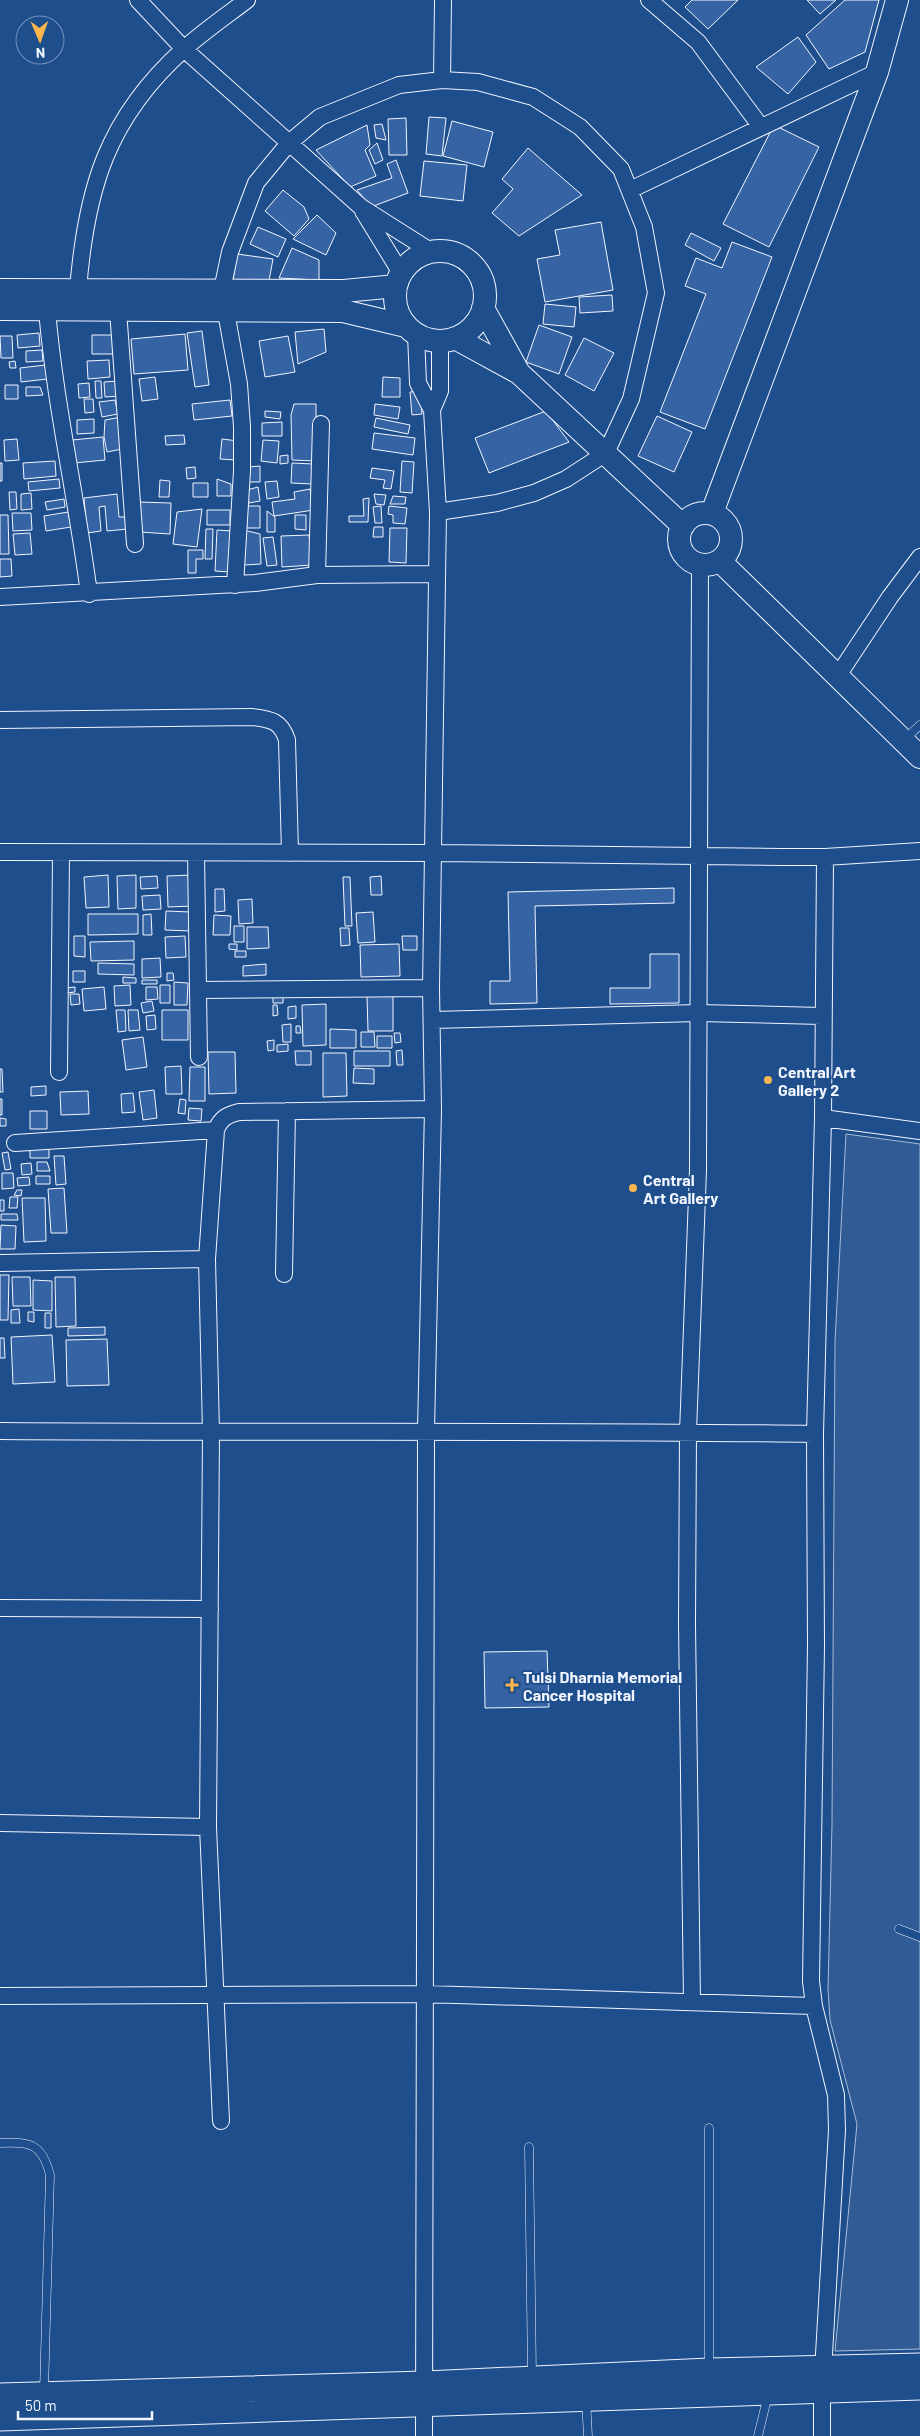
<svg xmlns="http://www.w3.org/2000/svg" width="920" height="2436" font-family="Barlow,sans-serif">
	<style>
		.built { fill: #305b95; stroke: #a8bbd7 }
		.building { fill: #3563a3; stroke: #f2f6ff }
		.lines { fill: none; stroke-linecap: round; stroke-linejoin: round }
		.lane-casing { stroke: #f2f6ff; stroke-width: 9 }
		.street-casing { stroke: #f2f6ff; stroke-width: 18 }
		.secondary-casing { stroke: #f2f6ff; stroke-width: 24 }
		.primary-casing { stroke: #f2f6ff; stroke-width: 27 }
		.lane { stroke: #1f4e8c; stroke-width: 8 }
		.street { stroke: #1f4e8c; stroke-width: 16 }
		.secondary { stroke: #1f4e8c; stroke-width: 22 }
		.primary { stroke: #1f4e8c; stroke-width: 25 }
		.poi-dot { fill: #ffb74d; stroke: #1f4e8c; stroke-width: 2 }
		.labels { text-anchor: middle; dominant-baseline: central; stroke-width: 4; stroke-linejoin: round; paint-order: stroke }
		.poi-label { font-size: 16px; font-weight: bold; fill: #f2f6ff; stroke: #1f4e8c; text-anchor: start }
	</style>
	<rect width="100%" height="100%" fill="#1f4e8c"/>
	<path class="built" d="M846,1134L920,1144V2349L835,2351L857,2124L830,2020L828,1989L832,1824L835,1341Z"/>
	<path class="building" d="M692,0H738L708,29L685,7Z
		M807,0H836L820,14Z
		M845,0H879L865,52L829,69L806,35Z
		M798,37L816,62L788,94L756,67Z
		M429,117L446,118L442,156L426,154Z
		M406,118L407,155H389L388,119Z
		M452,121L493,132L484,167L443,156Z
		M382,124L386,140L376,138L374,125Z
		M367,125L370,145L365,150L376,176L350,187L316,150Z
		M774,125L819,147L769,247L723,224Z
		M377,143L383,160L375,164L369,150Z
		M528,148L582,195L519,236L492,213L513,189L502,179Z
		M396,160L408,193L371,207L357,190L392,178L387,164Z
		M424,161L467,165L463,201L420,196Z
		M283,190L304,207L309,219L294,236L265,211Z
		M317,215L336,233L326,255L293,239Z
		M601,222L613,290L545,302L537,259L560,255L555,230Z
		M258,227L286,239L278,257L250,244Z
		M691,233L721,248L714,261L685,245Z
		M732,242L772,257L705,429L660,412L706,294L685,286L696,258L722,268Z
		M292,248L319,260V280L279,278Z
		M237,254L273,259L268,286L233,281Z
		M612,295L613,311L580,313L579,297Z
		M545,304L576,307L574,327L543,324Z
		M539,325L572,337L559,374L526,362Z
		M324,329L326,352L298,364L295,332Z
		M202,331L209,385L195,387L187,333Z
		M39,333L40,346L18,348L17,335Z
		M185,334L188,370L134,374L131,339Z
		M92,335H115L116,354H92Z
		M0,336H12L13,358H1Z
		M288,336L295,372L265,377L259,341Z
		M584,338L614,353L594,391L565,375Z
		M42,350L43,361L26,362V351Z
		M109,360L110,377L88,379L87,361Z
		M15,361L16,368H10L9,362Z
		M45,365L47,379L21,382L20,368Z
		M155,377L158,399L142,401L139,379Z
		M383,377L400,378V397H382Z
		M95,381H101L102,398H96Z
		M119,381L120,396L105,397L104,382Z
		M89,383L90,397L79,398L78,384Z
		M5,385H18V399H5Z
		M26,387H40L43,395L26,396Z
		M420,391L422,414L412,415L410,392Z
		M84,399H93L94,412L85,413Z
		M115,400L118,414L102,417L99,402Z
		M230,400L232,416L194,420L192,404Z
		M294,404H316V461L292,460L291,415Z
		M375,404L400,407L398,419L374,415Z
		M265,411L281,412L280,419L265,417Z
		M546,411L569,442L489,473L475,438Z
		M657,416L692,432L674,472L638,456Z
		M121,417L127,448L107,452L104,437L105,420Z
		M376,418L410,425L408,434L374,427Z
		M94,419V433L77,434V420Z
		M282,422V436H262V423Z
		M374,433L415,438L413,455L372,449Z
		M184,435L185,444L166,445L165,436Z
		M103,437L105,460L74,463L72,440Z
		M17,439L19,460L5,461L4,440Z
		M222,439L238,441L236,460L220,459Z
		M263,440L279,441L277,463L261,461Z
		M288,455V463L280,464V456Z
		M55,461L56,476L24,479L23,463Z
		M402,461L414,462L412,493L400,492Z
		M0,463H2V481H0Z
		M292,463L313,464L312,484L291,483Z
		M260,466V482H248V467Z
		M195,467L196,478L187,479L186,468Z
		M372,468L394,471L391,489L383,488L385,480L370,478Z
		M59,479L60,488L29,491L28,482Z
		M217,479L231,484V496H217Z
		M160,480L170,481L169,497H159Z
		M277,481L279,497L267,499L265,482Z
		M193,483H208V497H193Z
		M258,487L260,501L249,503L247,490Z
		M310,489L314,510L274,516L272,502L295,499L294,492Z
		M9,492H16L17,509L10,510Z
		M31,493L32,509L21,510V494Z
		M117,494L119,517H127L128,529L107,531L105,506L99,507L101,531L87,533L84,498Z
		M374,494L386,495L384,505L376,504Z
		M393,496L406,497L405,504H390Z
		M369,498L368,522H349V516H364L363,499Z
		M64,499L65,507L47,510L45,502Z
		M138,502L171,503L170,534L139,532Z
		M243,506H260V528H243Z
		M381,506L382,523H375L373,507Z
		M389,506L407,508L405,524L393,523V515L388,514Z
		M202,509L197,547L173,544L177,512Z
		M207,510H230V525H207Z
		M267,511L275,517V532H267Z
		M68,512L71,527L46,531L44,516Z
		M12,513H31L32,530L13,531Z
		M0,515H8L9,554H0Z
		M295,515H306V530L295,529Z
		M374,527H383V537H373Z
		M390,528H407L406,563L389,562Z
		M206,529H213L212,559H205Z
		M217,530L233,531L230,572L215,571Z
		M243,530L260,534L261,564L244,565Z
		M30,533L32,554L15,555L13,534Z
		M309,535L312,565L282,567L281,536Z
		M273,537L277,565L267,566L263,538Z
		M188,550H203V559H196V573H188Z
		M0,559H11L12,576L0,577Z
		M108,875L109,907L86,908L84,877Z
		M136,875V908L118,909L117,876Z
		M192,875L193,906L168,907L167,876Z
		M157,876L158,888L141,889L140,877Z
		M381,876L382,895H371L370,877Z
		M343,877H350L352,926H345Z
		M674,888V903L535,906L537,1003L490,1004V981H510L508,892Z
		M215,889H224L225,911L215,912Z
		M160,895L161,909L143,910L142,896Z
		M252,899L253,923L239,924L238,900Z
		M166,911L191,912V931L165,930Z
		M373,912L375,942L358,943L356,913Z
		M88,914H138V934L88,935Z
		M151,914L152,935H143V915Z
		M214,915L231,916L230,935H213Z
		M234,926H244V942H234Z
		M247,927H268L269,948L247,949Z
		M340,928H349L350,945L341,946Z
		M74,936H85V957L74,956Z
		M185,936L186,957L166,958L165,937Z
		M402,936H417V950H403Z
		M134,941V960L91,961L90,942Z
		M229,944H237V950L229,949Z
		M399,944L400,976L361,977L360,945Z
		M235,951H246V957H235Z
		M650,954H679V1003L610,1004V988H650Z
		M160,958L161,977L142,978V959Z
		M98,963L134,964V975L98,974Z
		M266,964V975L243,976V966Z
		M73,971H85V982H73Z
		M167,973H173L174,980L167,981Z
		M123,977L136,978V983H123Z
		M142,980H157V984H142Z
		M174,982L188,983L187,1005H174Z
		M130,985L131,1005L115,1006L114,986Z
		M160,985H170V1003H160Z
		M75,987V992L67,993L66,988Z
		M104,987L106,1009L84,1011L82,989Z
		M146,987H157L158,999L146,1000Z
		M70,994H79L80,1004L71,1005Z
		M273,995H283V1003H273Z
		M393,995V1031H368L367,996Z
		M152,1001L154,1011L143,1013L141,1003Z
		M326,1004V1045L303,1046L302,1005Z
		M273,1005H277L278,1015L273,1016Z
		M296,1006V1018L288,1019V1007Z
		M116,1010H125L126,1031L118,1032Z
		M128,1010H138L140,1030L129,1031Z
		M162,1010H188V1040H162Z
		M155,1015L156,1029L147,1030L146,1016Z
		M291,1024V1042H283L282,1025Z
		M296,1026H300L301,1033H296Z
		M330,1029L356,1030V1048H330Z
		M361,1032H374L375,1047H361Z
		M394,1033H400L401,1042L395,1043Z
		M377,1036H392V1048H377Z
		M143,1037L147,1067L126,1070L122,1040Z
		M274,1040V1050L268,1051L267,1041Z
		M288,1044V1051L277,1052V1045Z
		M402,1050L403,1065H397L396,1051Z
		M295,1051H311V1065H296Z
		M354,1051H390V1066H354Z
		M208,1052H235L236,1093L209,1094Z
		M323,1053H346L347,1096L323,1097Z
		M181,1066L182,1094H166L165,1067Z
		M190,1067H205V1101H189Z
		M354,1068L374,1069V1084L353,1083Z
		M0,1069H2L3,1092H0Z
		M46,1086V1095L31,1096V1087Z
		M154,1090L157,1118L143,1120L139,1092Z
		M88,1091L89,1114L61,1115L60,1092Z
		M133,1093L135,1112L122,1113L121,1094Z
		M0,1099H2V1115H0Z
		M180,1099L186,1100L185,1114L178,1113Z
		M189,1108L202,1109L201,1121L188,1120Z
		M30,1111H47V1129H30Z
		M0,1118L6,1119V1126H0Z
		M49,1145V1158H30V1146Z
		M8,1152L11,1169L5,1170L2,1153Z
		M54,1156H64L66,1184L56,1185Z
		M37,1162H47L50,1171H37Z
		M31,1163L32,1174L22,1175L21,1164Z
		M2,1173H13L14,1188L2,1189Z
		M36,1176H50V1184H36Z
		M29,1177L30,1185L18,1186L17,1178Z
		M64,1188L67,1233H51L48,1189Z
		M17,1190H22L21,1196L14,1195Z
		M10,1197H18L17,1208H9Z
		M22,1198H45L46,1241L24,1242Z
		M0,1200H4V1211H0Z
		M1,1214H17L18,1220H1Z
		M1,1225L16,1226L15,1249H0Z
		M0,1275H9L8,1320H0Z
		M12,1277H30L31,1306H13Z
		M55,1277H75L76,1326L56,1327Z
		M33,1280L52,1281V1311L33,1310Z
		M19,1309L20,1323H11V1310Z
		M28,1312H34V1322L28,1321Z
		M45,1313H51V1328H45Z
		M105,1327V1335L68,1336V1328Z
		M52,1335L55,1382L13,1384L11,1337Z
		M0,1338H4L5,1358H0Z
		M107,1339L109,1385L67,1386L66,1340Z
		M547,1651L549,1707L485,1708L484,1652Z"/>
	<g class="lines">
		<defs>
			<path id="lane" d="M905,739L920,725
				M899,1929L920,1937
				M0,2143C30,2142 42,2143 50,2175L44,2392
				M529,2147L532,2375
				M709,2369V2128
				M586,2400L588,2436
				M758,2436L768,2395"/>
			<path id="street" d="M138,0L184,49L361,207L432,252
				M649,0L698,42L761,127
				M442,80L443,0
				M630,190L877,72
				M363,211L401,273
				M78,290C86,189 107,118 184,49C204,31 226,16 247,0
				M47,310C55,405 77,499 89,594
				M118,310L135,544
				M416,334L418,383L432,410L438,512L431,988L433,1109L426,1430L424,2436
				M432,410L440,391V341
				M317,575L321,424
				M235,585L242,471V427L239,384L222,290L230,252L256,183L289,143L320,117L399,85L442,80L478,82L533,97L580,127L621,169L644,227L656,293L631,399L606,453L566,479L534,493L497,503L438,512
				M0,597L255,583L317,575L436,574
				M837,677L890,597L920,557
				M0,720L252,717C271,719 281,721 287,740L290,853
				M0,852L434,853L782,857H825L920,851
				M196,853L199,1057
				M198,990L431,988
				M432,1020L698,1013L822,1016
				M59,1072L61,854
				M823,1118L920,1131
				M15,1143L216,1130
				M0,1263L207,1259
				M284,1274L287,1111
				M0,1431C272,1433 543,1430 815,1434
				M0,1608L210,1609
				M0,1823L208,1827
				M0,1996L425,1994L814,2006
				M692,2002L687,1624L688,1432L698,1170L700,565
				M221,2121L208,1827L211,1433L207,1259L216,1130C221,1118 227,1115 239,1112L433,1109
				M822,2436V2389L837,2130L836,2095L814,2006L811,1981L816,1646L815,1434L823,1118L825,857"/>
			<path id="secondary" d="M395 296a45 45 0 1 1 90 0a45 45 0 1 1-90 0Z
				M0,290L344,291L396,286
				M483,308L519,373
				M0,309L343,311L406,326
				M455,338L519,373L683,526
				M679 539a26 26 0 1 1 52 0a26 26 0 1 1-52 0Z
				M712,513L877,72L897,0
				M720,561L920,757"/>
			<path id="primary" d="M0,2396L425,2384L709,2371L920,2366
				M0,2418L920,2387"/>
		</defs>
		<use href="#lane" class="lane-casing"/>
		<use href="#street" class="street-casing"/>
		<use href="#secondary" class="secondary-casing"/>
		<use href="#primary" class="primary-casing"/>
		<use href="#lane" class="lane"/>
		<use href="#street" class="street"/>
		<use href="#secondary" class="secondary"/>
		<use href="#primary" class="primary"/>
	</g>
	<g class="poi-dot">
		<circle cx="768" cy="1080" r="5"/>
		<circle cx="633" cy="1188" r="5"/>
		<path d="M509.5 1677.5h5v5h5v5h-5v5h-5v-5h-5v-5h5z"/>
	</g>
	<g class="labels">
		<g class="poi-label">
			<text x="778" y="1071">Central Art<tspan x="778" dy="18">Gallery 2</tspan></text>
			<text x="643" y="1179">Central<tspan x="643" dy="18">Art Gallery</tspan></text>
			<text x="523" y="1676">Tulsi Dharnia Memorial<tspan x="523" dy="18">Cancer Hospital</tspan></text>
		</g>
	</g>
	<g transform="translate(40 40) rotate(178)"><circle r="24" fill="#1f4e8c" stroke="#7391ba"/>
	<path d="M0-4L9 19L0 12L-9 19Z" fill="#ffb74d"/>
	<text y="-8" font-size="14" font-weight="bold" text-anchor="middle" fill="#f2f6ff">N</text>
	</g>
	<path d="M18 2411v8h134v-8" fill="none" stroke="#f2f6ff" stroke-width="2.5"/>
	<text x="25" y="2411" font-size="15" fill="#f2f6ff" stroke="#1f4e8c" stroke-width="4" paint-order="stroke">50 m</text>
</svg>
